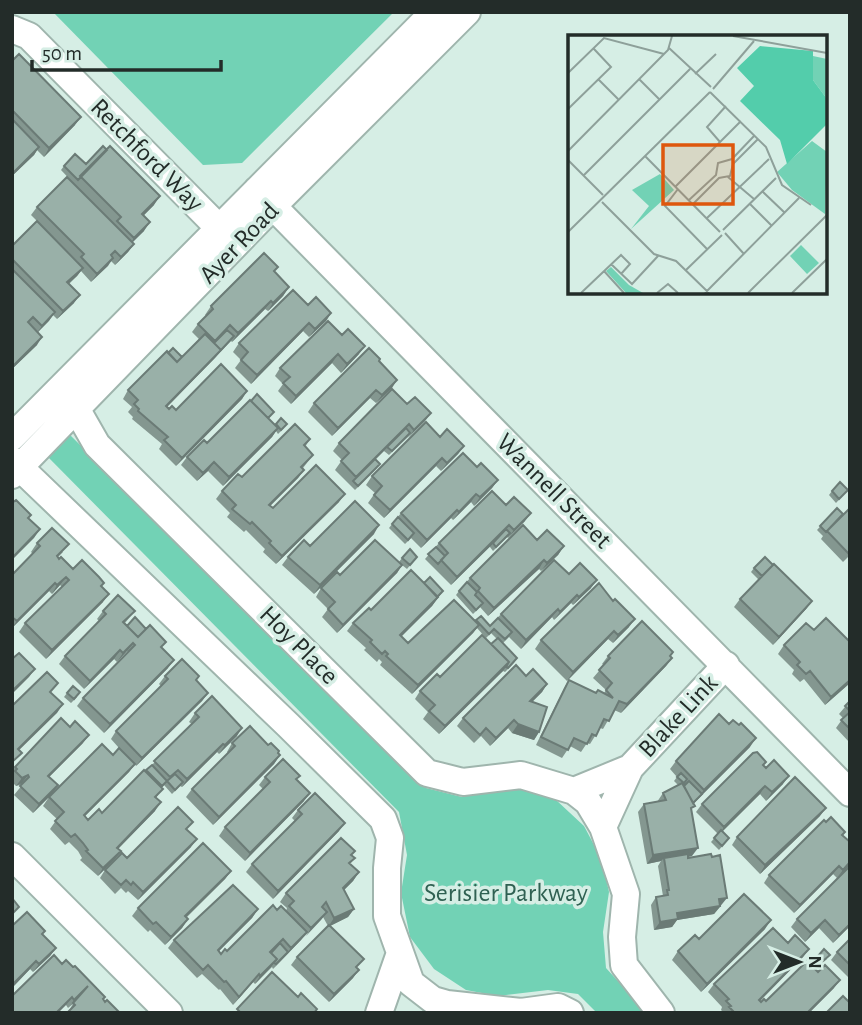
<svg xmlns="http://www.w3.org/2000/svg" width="862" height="1025" font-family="'Alegreya Sans',sans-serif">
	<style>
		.green { fill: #72d2b5 }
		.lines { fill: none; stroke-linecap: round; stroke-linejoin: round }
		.minor-casing { stroke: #9fb5ad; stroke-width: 30 }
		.minor { stroke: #fff; stroke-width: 26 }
		.wall { fill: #849790 }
		.shaded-wall { fill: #6b7b76 }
		.building { fill: #99b0a8; stroke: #6b7b76; stroke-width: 2 }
		.labels { text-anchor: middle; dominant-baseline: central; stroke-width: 7; stroke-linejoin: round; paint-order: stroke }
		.street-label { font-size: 26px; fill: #232c29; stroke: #d6eee5 }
		.park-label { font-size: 26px; fill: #2f6152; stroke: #d6eee5 }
		.inset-road { fill: none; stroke: #8ea09a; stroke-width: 2 }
		.view { fill: #de570d; fill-opacity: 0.15; stroke: #de570d; stroke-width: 3.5 }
		.inset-edge { fill: none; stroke: #232c29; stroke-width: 3.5 }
	</style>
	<rect width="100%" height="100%" fill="#d6eee5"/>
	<path class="green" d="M53,12H394L242,163L203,165Z
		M69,434L426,788L462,797L499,786L523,789L555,799L584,826L602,860L609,892L603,932L606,968L647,1013H597L578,994L548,990L498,996L466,990L434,969L410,937L401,893L407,855L399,812L47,456Z"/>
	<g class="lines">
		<defs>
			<path id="minor" d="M12,29L29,36L219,228
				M257,190L850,793
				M59,392L77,410L97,445L427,773L463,782L521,775L574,791L588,802L603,827L626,894L622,937L624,965L661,1013
				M12,437L434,12
				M12,460L288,725L383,819L390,838L387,868V916L411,983L433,1000L447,1004L521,1012L558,1007L570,1013
				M12,475L273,206L467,12
				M574,791L630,768
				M603,827L630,768L726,665
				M12,856L169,1013
				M379,1013L400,953"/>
		</defs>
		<use href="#minor" class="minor-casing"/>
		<use href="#minor" class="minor"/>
	</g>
	<path class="wall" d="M12,61L75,125L44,157L37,150L34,155L12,176Z
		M86,164L154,205L143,216L144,231L132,242L134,244L128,252L115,265L111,261L91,282L81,271L77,276L69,284L74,303L57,319L53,315L38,332L37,345L12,369V246L77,262H78L31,215L37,207L80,190L61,170L64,166Z
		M274,272L289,287L283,296L268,311L265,309L232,342L231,341L167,407L169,409L176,410L247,391L242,399L176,466L159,449L162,444L132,419L133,417L128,412L132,407L123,399L128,390L168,353L182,357L199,339L192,332L198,324L206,316L205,315L211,306Z
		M308,305L331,313L326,321L309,337L303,331L251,384L235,368L241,360L233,352L239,343Z
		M328,321L359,354L341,373L332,363L291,404L278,391L283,384L275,376L280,368Z
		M379,361L392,388L376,403L370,398L332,436L308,412L314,403Z
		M392,389L425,421L389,455L384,451L385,450L376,459L377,468L355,490L335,470L342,460L333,451L339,443Z
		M271,416L268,419L275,425L281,418L284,428L278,434L276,431L272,437L223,486L208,471L197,481L181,465L187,457L207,443Z
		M440,437L464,446L458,454L441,471L436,466L384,518L368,503L375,493L366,485L372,476Z
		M310,439L305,447L313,455L303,468L304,470L298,478L270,506L273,508L339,502L276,564L263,552L265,549L246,530L244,532L227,517L230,513L216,499L222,491L242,477Z
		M477,467L498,480L492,488L474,506L471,502L453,520L451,518L421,548L411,538L405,544L389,528L401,513Z
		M848,490L836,503L829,495L832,491Z
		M506,505L525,521L508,538L507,537L493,551L490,547V546L451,585L425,559L439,543Z
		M837,508L850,555L843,562L821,539L823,536L817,530Z
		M374,534L314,594L282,565L288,557L310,546Z
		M537,540L564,546L558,555L541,571L539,569L488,616L480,607L473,614L456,595L459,591L470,578Z
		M37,543L63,552L58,557L73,569L102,587L103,602L46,659L19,632L25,623L62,587L60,585L52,594L49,591L12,628V575L33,554L31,552Z
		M417,557L407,569L402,565L397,573L337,633L322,617L328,609L316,597L321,588L340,575L399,562L402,558Z
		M773,565L812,601L806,609L773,645L734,607L740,599L759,580L751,572L754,568Z
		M569,574L591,588L573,605L571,603L554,620L552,617L521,649L509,637L503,643L517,658L514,663L505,672L503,671L439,734L423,719L428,712L415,699L420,691L440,677L491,644L497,639L491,633L486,638L477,628L473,633L412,694L380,665L382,662L379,659L377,662L364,650L366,648L347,631L353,623L371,610L424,583L443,591L432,606L401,636L408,643L475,622L481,616L490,626L501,614Z
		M613,601L629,627L613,643L608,639L567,681L535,649L541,640Z
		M103,611H135L125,623L162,648L168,668L104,733L77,706L83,698L128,652L127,651L117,662L114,659L84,689L59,664L65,656L99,621L97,619Z
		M784,645L850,683L825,705L804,679L800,682L792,674L794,670L778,654Z
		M673,652L670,656L672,658L666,666L621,713L614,710L603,729L600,728L590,744L587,743L581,752L570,746L562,758L536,745L564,688L569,680L596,693H604L606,690L593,678L604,665L602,664L608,656Z
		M165,676L196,681L208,693L202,701L136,766L135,764L129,772L85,816L88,820L102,813L151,766L192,724L189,722L195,713L237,736L219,754L217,752L182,787L180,786L172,794L164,785L162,788L156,798L155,811L118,849L121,851L115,859L98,876L80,860L82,858L78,851L69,842L65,845L50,829L57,819L43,806L49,797L113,755L119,748L111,739L116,731L161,686L159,684Z
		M526,676L547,684L542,692L532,702L539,732L534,740L512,733L508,728L490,746L481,736L474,743L457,726L463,718Z
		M67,693L77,697L71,703L64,697Z
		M850,701V743L836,728L843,718L839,714Z
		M83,743L49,777L52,794L33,813L14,795L23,784L16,786L12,782V771L15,767Z
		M232,743L268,745L280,755L274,764L213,825L186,797L192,789L228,753L227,752Z
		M750,747L693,804L691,811L692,856L688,857L721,906L720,907L714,914L677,920L672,927L654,930L651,905L656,897L663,896L658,866L661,861L647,864L638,812L644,804L657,802L663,793L678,785L674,781L677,777L670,769L676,761Z
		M764,766L783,784L766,801L760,794L722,831L729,838L719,850L711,842L718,834L696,812L702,804Z
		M265,777L297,780L304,801L245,861L219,836L225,827L263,789L259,785Z
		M298,810L339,831L273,899L246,872L252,864L295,821L292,818Z
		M820,816L760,874L732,845L737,837Z
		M826,822L845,832L843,835L850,865L837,878L833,874L794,913L764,883L769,875Z
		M187,830L191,847L138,900L128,891L126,893L121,888L115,894L100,878L105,870L127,858Z
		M352,855L355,858L350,864L359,872L353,881L344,890L354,909L348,917L330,926L357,968L353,978L329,1002L291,965L297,957L328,926L323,917L273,969L272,967L255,984L253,982L233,1005L220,989L219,990L202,974L197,978L168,948L174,940L258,909L252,918L219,951L221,954L227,951L277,910L286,911L287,908L280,902L286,893Z
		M850,866V926L833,943L819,928L805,942L791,927L797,919Z
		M231,871L225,879L186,918L188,919L182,928L165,945L150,930L148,932L132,916L138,908Z
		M12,926L43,935L56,948L50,956L33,972L30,969L12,988Z
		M765,929L701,992L672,960L678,951L699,939Z
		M850,939V979L831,960L837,952Z
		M788,943L809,949L803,957L760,1001L761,1002L766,1001L834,988L809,1013H724L721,1010L722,1007L708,992L714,984Z
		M818,956L827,959L820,965L815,960Z
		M62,964L103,999L120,1013L68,1012L73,1004L68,1008L66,1005Z"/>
	<path class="shaded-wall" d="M81,117L75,125L44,157L49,148Z
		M39,147L34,155L12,176V174Z
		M160,196L154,205L136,223L142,214Z
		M150,222L144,231L128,247L134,238Z
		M134,244L128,252L115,265L121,257Z
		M113,258L108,266L91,282L97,274Z
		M83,268L77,276L61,290L67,282Z
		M289,287L283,296L268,311L273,303Z
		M80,295L74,303L57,319L63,311Z
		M271,301L265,309L232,342L238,333Z
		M55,312L49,321L36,334L42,326Z
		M331,313L326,321L309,337L315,329Z
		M309,323L303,331L251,384L257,375Z
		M234,336L215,358L160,414L166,406Z
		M42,337L37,345L12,369V367Z
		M365,346L359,354L341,373L347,364Z
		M338,354L332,363L291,404L296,396Z
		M397,380L392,388L376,403L382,395Z
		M376,390L370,398L332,436L338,428Z
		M247,391L242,399L176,466L182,458Z
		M431,413L425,421L408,438L414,430Z
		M409,424L403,432L353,481Z
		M278,428L272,437L223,486L229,477Z
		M464,446L458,454L441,471L447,463Z
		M442,458L436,466L384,518L390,510Z
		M214,462L208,471L197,481L203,473Z
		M304,470L298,478L263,513L269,505Z
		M498,480L492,488L474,506L480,497Z
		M345,494L339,502L276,564L282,556Z
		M476,494L471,502L453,520L459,512Z
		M457,510L451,518L421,548L427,540Z
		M531,513L525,521L508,538L514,530Z
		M379,525L374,534L314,594L320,585Z
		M509,525L504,533L451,585L457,577Z
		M40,529L34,538L12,560V558Z
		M564,546L558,555L541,571L547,563Z
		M544,560L539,569L488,616L494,608Z
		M402,565L397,573L337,633L343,625Z
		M66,577L60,585L52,594L57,585Z
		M597,580L591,588L573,605L579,597Z
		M55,583L49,591L12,628L17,621Z
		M443,591L432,606L395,643L400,635Z
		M109,594L103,602L46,659L52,650Z
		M577,595L571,603L554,620L560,612Z
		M812,601L806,609L773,645L779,637Z
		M558,609L552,617L521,649L526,640Z
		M635,619L629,627L613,643L618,635Z
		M479,625L473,633L412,694L418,685Z
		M614,631L608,639L567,681L573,672Z
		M133,643L127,651L117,662L123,653Z
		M120,650L114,659L84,689L90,681Z
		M672,658L666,666L621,713L627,704Z
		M174,660L168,668L104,733L110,724Z
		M509,662L503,671L439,734L445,726Z
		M35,669L29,677L12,694V691Z
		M850,680V683L825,705L831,697Z
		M547,684L542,692L524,710L530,701Z
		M208,693L202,701L136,766L142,758Z
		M63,704L57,713L12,757L18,749Z
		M514,720L508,728L490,746L496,738Z
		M518,724L539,732L534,740L512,733Z
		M242,728L237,736L219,754L225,745Z
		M89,735L83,743L42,784L48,776Z
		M756,738L750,747L689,808L704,790Z
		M223,744L217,752L182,787L187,779Z
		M280,755L274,764L213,825L219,817Z
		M135,764L129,772L78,823L84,815Z
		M28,775L22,783L16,786L22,778Z
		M789,776L783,784L766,801L772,792Z
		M58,785L52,794L33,813L39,804Z
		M765,786L760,794L719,835L724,827Z
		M310,793L304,801L245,861L250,853Z
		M161,802L155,811L111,856L117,848Z
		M826,808L820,816L760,874L765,865Z
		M345,823L339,831L273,899L278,891Z
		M197,839L191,847L138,900L143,892Z
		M698,848L692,856L664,861V858L661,861L647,864L653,855Z
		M121,851L115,859L98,876L103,868Z
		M850,862V865L837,878L843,870Z
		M839,866L833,874L794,913L800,905Z
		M231,871L225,879L179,924L185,916Z
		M359,872L353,881L337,897L343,888Z
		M727,898L714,914L677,920L672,927L654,930L660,922L677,913L719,899Z
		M258,909L252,918L212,958L218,950Z
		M354,909L348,917L328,927L334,918Z
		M327,912L321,920L306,936L311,928Z
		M188,919L182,928L165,945L171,937Z
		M771,920L765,929L701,992L707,984Z
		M825,920L819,928L805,942L811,933Z
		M850,924V926L833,943L839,935Z
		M307,932L301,940L273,969L291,948Z
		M56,948L50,956L33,972L39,964Z
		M809,949L803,957L753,1008L759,1000Z
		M277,959L271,967L255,984L260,976Z
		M36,961L30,969L12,988V985Z
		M359,970L353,978L329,1002L334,994Z
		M259,974L253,982L233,1005L239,997Z
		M840,980L834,988L809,1013H807Z
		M72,997L66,1005L58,1013H56Z"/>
	<path class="building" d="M19,54L81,117L49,148L12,110V61Z
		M12,119L39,147L12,174Z
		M103,146L107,150L78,180L64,166L75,154L86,164Z
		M110,146L160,196L142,214L150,222L134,238L117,221L121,217L80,176Z
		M67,177L134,244L121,257L115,251L111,255L113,258L97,274L81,257L84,254L37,207Z
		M37,221L83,268L67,282L80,295L63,311L12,259V246Z
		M264,253L278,267L274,271L289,287L273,303L271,301L238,333L230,325L215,341L198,324L213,309L211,306Z
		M12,269L55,312L42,326L33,317L28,322L42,337L12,367Z
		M293,290L308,305L316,297L331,313L315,329L309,323L257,375L241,360L248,352L239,343Z
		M328,321L342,335L348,329L365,346L347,364L338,354L296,396L283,383L290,377L280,368Z
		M227,330L234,336L221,350L214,343Z
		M205,334L221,350L166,406L169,409L172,406L176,410L221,364L247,391L182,458L164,440L168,437L138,411L139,409L134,404L138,400L128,390L167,351L177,362Z
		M173,348L182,357L177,362L168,353Z
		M369,348L380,359L379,361L397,380L382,395L376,390L338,428L314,403Z
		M392,389L407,404L415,397L431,413L414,430L409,424L356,477L341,461L349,453L339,443Z
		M257,394L274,412L268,418L251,401Z
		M250,400L278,428L229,477L214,462L203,473L187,457L204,440L207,443Z
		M281,418L287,424L281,430L276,424Z
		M426,422L440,437L447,429L464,446L447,463L442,458L390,510L374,495L382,486L372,476Z
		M295,424L310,439L304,445L313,455L301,467L304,470L269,505L273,508L316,465L345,494L282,556L269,543L271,541L252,522L250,524L232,509L236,505L222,491L238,474L242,477Z
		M406,428L410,433L392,451L387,447Z
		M463,453L477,467L481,463L498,480L480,497L476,494L459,512L457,510L427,540L401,513Z
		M375,459L380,464L358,486L353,481Z
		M840,482L848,490L839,499L832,491Z
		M492,491L506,505L514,497L531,513L514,530L509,525L457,577L441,560L448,553L439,543Z
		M16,500L31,515L28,518L40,529L12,558V503Z
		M355,501L379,525L320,585L288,557L304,540L310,546Z
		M837,508L843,514L826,532L820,526Z
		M850,508V553L849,554L827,531Z
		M398,517L414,533L408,540L392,524Z
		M523,525L537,540L547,530L564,546L547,563L544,560L494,608L478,591L480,588L470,578Z
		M52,528L69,544L57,556L59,559L61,557L73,569L82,560L99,577L104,583L101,586L109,594L52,650L25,623L69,580L66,577L57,585L55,583L17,621L12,617V575L40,546L37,543Z
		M506,529L510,533L496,547L493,543Z
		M375,540L402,565L343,625L328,609L335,602L321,588L337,572L340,575Z
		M436,547L445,556L438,564L428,554Z
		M410,549L417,557L410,565L402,558Z
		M765,557L773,565L762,576L754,568Z
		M554,560L569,574L580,563L597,580L579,597L577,595L560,612L558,609L526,640L501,614Z
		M774,564L812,601L779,637L740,599Z
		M411,570L438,597L400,635L408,643L454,600L479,625L418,685L386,656L388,654L385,651L382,654L370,642L372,640L353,623L369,608L371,610Z
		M430,577L443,591L437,597L424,583Z
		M467,582L477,592L475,595L483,603L476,610L459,591Z
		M599,583L613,601L615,599L635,619L618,635L614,631L573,672L541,640Z
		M118,595L135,611L123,622L138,637L150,625L166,642L161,647L174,660L110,724L83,698L135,645L133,643L123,653L120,650L90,681L65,656L106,614L103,611Z
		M481,616L490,626L498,618L512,632L505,639L494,629L489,634L476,620Z
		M135,617L146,629L138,637L127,626Z
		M826,618L850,642V680L831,697L810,671L806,674L797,665L800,662L784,645L806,623L814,630Z
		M642,621L673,652L670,656L672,658L627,704L619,701L609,721L604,719L596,736L592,734L587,744L574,738L568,750L541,737L569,680L596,693L598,690L613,698L606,690L612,683L599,670L610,658L608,656Z
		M482,635L509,662L445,726L429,711L435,705L420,691L437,674L440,677Z
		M498,638L517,658L508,668L506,667L509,662L491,644Z
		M19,653L35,669L12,691V659Z
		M182,659L199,676L196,680L208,693L142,758L116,731L168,679L165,676Z
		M516,665L526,676L533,669L547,684L530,701L547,707L539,732L518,724L514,720L496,738L486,728L480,735L463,718Z
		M47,672L58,683L50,692L63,704L18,749L22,753L12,762V706Z
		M73,686L80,692L74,699L67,693Z
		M212,696L242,728L225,745L223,744L187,779L178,770L170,777L154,761L199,717L195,713Z
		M850,701V711L845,706Z
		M850,712V729L841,720Z
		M719,714L729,724L733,720L739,725L741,723L756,738L704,790L676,761Z
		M61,718L70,727L75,721L89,735L48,776L58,785L39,804L20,786L29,777L28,775L22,778L15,771L17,769L15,767Z
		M250,726L268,745L271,743L279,751L278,753L280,755L219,817L192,789L235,746L232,743Z
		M102,744L113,755L119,748L135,764L84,815L88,820L99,809L102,813L144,770L163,789L155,797L161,802L117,848L121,851L103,868L86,851L88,850L83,843L75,834L71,837L55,821L64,812L49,797Z
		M757,752L766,762L763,765L766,768L774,760L789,776L772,792L765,786L724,827L702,804L753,753Z
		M283,759L300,776L296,779L310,793L250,853L225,827L270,782L265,777Z
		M152,765L167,781L162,786L146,770Z
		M681,773L687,779L684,783L677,777Z
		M175,774L183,782L175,790L167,781Z
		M795,777L826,808L765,865L737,837Z
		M689,781L702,794L693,803L684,786Z
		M682,783L695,806L691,808L698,848L653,855L644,804L666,800L663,793Z
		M315,793L345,823L278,891L252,864L302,814L298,810Z
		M178,807L193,822L186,829L197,839L143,892L133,882L131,885L126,880L121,885L105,870L122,853L127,858Z
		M831,817L845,832L842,835L850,842V862L843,870L839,866L800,905L769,875L824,820L826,822Z
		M721,830L729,838L722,846L714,838Z
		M341,838L355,851L351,855L355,858L349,863L359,872L343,888L354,909L334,918L326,902L322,907L327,912L311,928L289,906L294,901L286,893Z
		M203,843L231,871L185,916L188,919L171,937L156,922L153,924L138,908Z
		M688,854V858L711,854L712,857L720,855L727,898L719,899L720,906L677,913L678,919L660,922L656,897L668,895L667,890H669L664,858Z
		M850,866V924L839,935L825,920L811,933L797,919Z
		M233,885L258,909L218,950L221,954L225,949L227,951L273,905L277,910L281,906L307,932L291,948L283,939L270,952L277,959L260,976L259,974L239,997L226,981L224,982L208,965L203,970L174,940Z
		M744,894L771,920L707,984L678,951L695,935L699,939Z
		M12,898L19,907L12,914Z
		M27,912L45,931L42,934L56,948L39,964L36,961L12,985V926Z
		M329,925L364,959L356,967L359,970L334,994L297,957Z
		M773,928L788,943L795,935L809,949L759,1000L761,1002L764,999L766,1001L807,961L818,972L825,965L840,980L807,1013H735L729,1007L731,1006L726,1001L729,999L714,984Z
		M850,939V965L837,952Z
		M280,943L288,952L276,964L274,963L277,959L271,953Z
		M824,949L830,955L823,961L818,956Z
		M54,955L62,964L66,960L73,967L75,966L105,997L103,999L105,1002L107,1000L120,1013H67L75,1005L73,1003L88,986L74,1000L72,997L56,1013H12V996Z
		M272,972L298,997L301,993L317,1009L314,1013H241L237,1009Z
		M843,996L850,1003V1013H826Z"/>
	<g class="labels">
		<g class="street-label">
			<text transform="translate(147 155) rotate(45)">Retchford Way</text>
			<text transform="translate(239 243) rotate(-46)">Ayer Road</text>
			<text transform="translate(554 491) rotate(45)">Wannell Street</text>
			<text transform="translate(299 645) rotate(45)">Hoy Place</text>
			<text transform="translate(678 716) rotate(-47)">Blake Link</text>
		</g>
		<g class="park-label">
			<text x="506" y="893">Serisier Parkway</text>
		</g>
	</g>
	<g transform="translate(568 35)">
		<rect width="259" height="259" fill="#d6eee5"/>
		<path d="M245,21L259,24V64L245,45ZM244,106L259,117L257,179L224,155L209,137ZM92,139L106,155L63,194L81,171L64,155ZM233,210L251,228L239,239L222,221ZM43,232L61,250L75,258H58L38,236Z" fill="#72d2b5"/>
		<path d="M192,11L245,16V45L259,64V89L219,129L212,105L172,66L186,51L169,33Z" fill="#53cdab"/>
		<path class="inset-road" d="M165,1L259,18M101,13L143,52M0,38L36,3L96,19M127,39L148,19M30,44L50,64M71,44L91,64M145,54L186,6M142,57L198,112L214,150L243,170M0,74L43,32L26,14M152,107L139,92L158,71M0,116L100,15L104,1M77,121L152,197M0,125L35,160M16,140L122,34M160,142L186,164M108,151L173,86M110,154L97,171L139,214M194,156L217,178M121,165L148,140L150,128L164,124L186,101M34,167L86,219L108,226L141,258M125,169L151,143L162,141L165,129L190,104M182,169L204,191M139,183L201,124M155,195L208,143M0,197L142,57M157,198L176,219M43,229L64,249L90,221M118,235L154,200M36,236L56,258M13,258L53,220L62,229L53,239M89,258L100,249L110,258M137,258L231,163M180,258L259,180M224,258L259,224"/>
		<path class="view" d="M95,110H165V169H95Z"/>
		<rect width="259" height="259" class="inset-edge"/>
	</g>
	<rect width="862" height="1025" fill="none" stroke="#232c29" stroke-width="28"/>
	<g transform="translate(799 962) rotate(90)" stroke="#d6eee5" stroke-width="5" paint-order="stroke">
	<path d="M0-5L12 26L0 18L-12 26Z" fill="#232c29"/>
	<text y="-10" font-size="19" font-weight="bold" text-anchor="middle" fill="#232c29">N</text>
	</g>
	<path d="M32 60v10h189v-10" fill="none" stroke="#232c29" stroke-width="3.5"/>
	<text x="42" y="60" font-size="21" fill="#232c29" stroke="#d6eee5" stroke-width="5" paint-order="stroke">50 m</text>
</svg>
